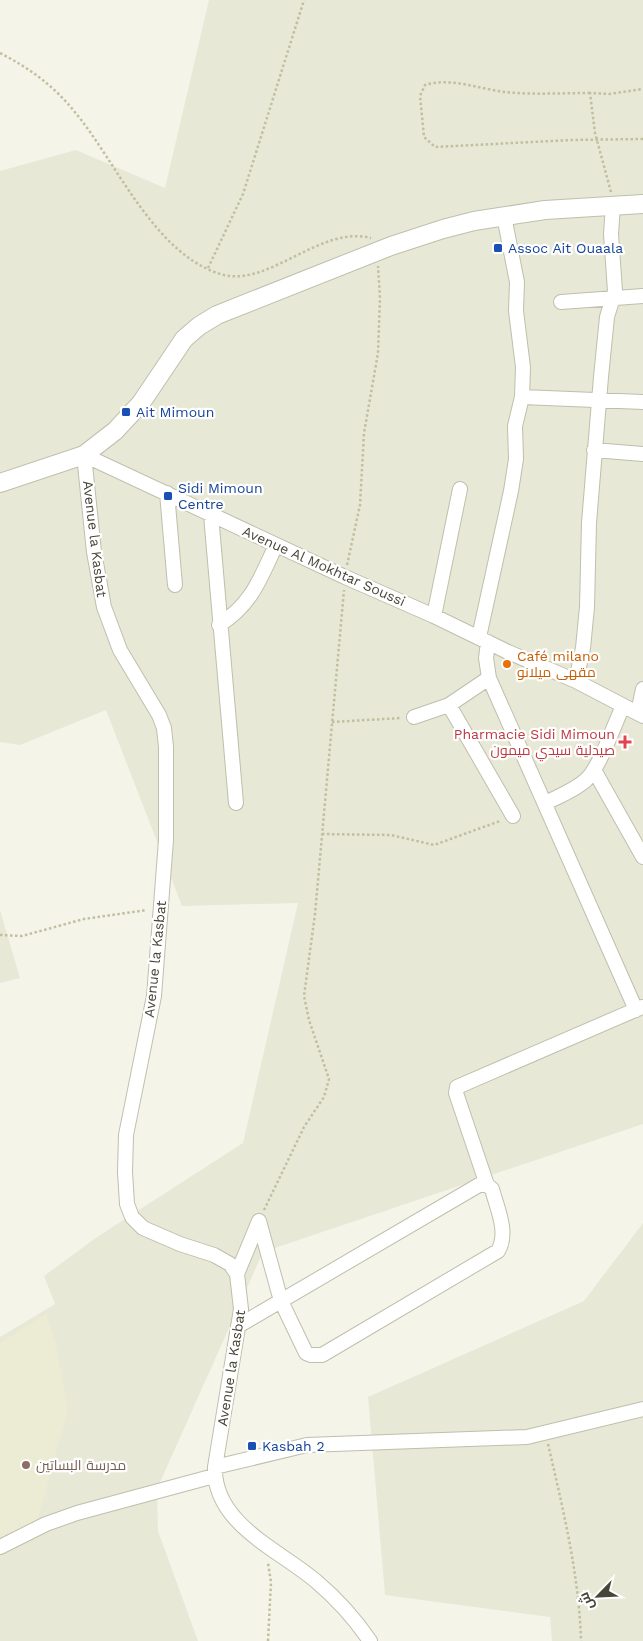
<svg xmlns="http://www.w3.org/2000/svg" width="643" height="1641" font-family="'Work Sans',Cairo,sans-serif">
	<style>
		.residential { fill: #e8e8d7 }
		.education { fill: #ececd4 }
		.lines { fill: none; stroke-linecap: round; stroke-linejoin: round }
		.minor-casing { stroke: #bfbfac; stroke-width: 16 }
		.tertiary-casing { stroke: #bfbfac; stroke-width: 20 }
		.path { stroke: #c0bf9e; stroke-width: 2.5; stroke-dasharray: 2.5 2.5; stroke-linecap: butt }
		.minor { stroke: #fff; stroke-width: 14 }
		.tertiary { stroke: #fff; stroke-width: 18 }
		.transit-dot { fill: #1a4fb4; stroke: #fff; stroke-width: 2 }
		.food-dot { fill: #e8710a; stroke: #fff; stroke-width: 2 }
		.health-dot { fill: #e0444e; stroke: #fff; stroke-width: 2 }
		.education-dot { fill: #8d6e63; stroke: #fff; stroke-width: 2 }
		.labels { text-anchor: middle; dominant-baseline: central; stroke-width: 4.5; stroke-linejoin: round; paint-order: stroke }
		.transit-label { font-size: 14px; fill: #164399; stroke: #fff; text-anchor: start }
		.street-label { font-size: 14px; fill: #474638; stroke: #fff }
		.food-label { font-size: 14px; fill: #c56008; stroke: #fff; text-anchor: start }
		.health-label { font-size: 14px; fill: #be3a42; stroke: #fff; text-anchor: end }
		.education-label { font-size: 14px; fill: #785e54; stroke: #fff; text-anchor: start }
	</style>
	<rect width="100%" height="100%" fill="#f4f4e9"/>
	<path class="residential" d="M209,0H643V1124L263,1252L157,1489L158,1531L198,1641H0V1337L55,1304L44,1276L97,1237L243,1143L298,903L182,906L106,710L20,745L0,742V171L76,150L165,188Z
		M0,910L20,978L0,983Z
		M643,1223V1641H552L550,1617L385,1595L368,1397L584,1301Z"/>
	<path class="education" d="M46,1314L55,1340L68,1410L37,1521L0,1540V1343Z"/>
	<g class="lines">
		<defs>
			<path id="minor" d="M561,302L643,296
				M522,397L643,402
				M594,450L643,454
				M84,455L94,552L104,607L120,650L159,715L164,728L166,747V840L154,996L126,1135L125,1172L127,1204L132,1217L143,1228L180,1244L214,1255L230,1264L237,1274L241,1309L215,1467C213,1524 280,1550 317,1582C337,1599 355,1619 370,1641
				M84,455L345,577L434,616L508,652L576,681L643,716
				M167,493L175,585
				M211,515L236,803
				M434,616L460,489
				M219,625C252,604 260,579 276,545
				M479,637L511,491L516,459L515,426L522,397L523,367L516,311L517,282L504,216
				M488,642L486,658L489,678L636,1010
				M576,681L583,648L587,607L589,523L601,377L607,317L615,291L611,234L613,205
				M449,705L513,816
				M638,713L643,689
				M414,717L449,705L489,678
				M594,770L643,857
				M546,803C559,796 575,790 586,780C600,767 614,725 623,706
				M487,1185L456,1093L457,1087L642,1007
				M237,1274L259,1221
				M238,1326L479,1185H487L492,1189C497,1208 509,1233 498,1251L322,1355H311L306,1353L281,1301L259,1221
				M215,1467L307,1445L527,1437L643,1409
				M0,1547L46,1524L77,1513L214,1476"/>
			<path id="tertiary" d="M0,483L84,455L115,431L141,403L184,339L199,326L217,315L391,246L443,229L474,221L545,210L643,204"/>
		</defs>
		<use href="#minor" class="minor-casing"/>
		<use href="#tertiary" class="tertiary-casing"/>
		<path class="path" d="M0,53C29,68 53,85 74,111C117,162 155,257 224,275C270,286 321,225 371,238
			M590,93C562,93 533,95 505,92C479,89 451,77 425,85L420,96L424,137L435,147L571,140L643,139
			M611,192L595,133L590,93L609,94L643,89
			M208,268L243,194L304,0
			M347,565L360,505L364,433L378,353L380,298L378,266
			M332,722L401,718
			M322,834L391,835L434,845L500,821
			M0,935L22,936L84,919L147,910
			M264,1210L304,1127L324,1097L329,1079L309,1020L304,996L315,914L344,590
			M548,1444C563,1509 579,1574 581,1641
			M268,1641L271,1582L268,1563"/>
		<use href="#minor" class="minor"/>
		<use href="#tertiary" class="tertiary"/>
	</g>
	<g class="transit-dot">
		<rect x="493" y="243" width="10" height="10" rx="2.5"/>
		<rect x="121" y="407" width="10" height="10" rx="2.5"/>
		<rect x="163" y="491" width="10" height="10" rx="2.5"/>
		<rect x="247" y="1441" width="10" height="10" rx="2.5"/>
	</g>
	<circle class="food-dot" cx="507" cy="664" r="5"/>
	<path class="health-dot" d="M622.5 734.5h5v5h5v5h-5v5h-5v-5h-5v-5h5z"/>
	<circle class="education-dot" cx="26" cy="1465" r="5"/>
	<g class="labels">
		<g class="transit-label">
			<text x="508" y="248">Assoc Ait Ouaala</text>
			<text x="136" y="412">Ait Mimoun</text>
			<text x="178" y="488">Sidi Mimoun<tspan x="178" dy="16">Centre</tspan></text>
			<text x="262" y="1446">Kasbah 2</text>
		</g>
		<g class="street-label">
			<text transform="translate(95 539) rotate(83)">Avenue la Kasbat</text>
			<text transform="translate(324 566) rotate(24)">Avenue Al Mokhtar Soussi</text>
			<text transform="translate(155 959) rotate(-84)">Avenue la Kasbat</text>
			<text transform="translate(231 1368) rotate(-81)">Avenue la Kasbat</text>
		</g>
		<g class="food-label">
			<text x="517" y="656">Café milano<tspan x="517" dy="16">مقهى ميلانو</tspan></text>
		</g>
		<g class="health-label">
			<text x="615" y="734">Pharmacie Sidi Mimoun<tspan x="615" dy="16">صيدلية سيدي ميمون</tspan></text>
		</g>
		<g class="education-label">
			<text x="36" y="1465">مدرسة البساتين</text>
		</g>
	</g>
	<g transform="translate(598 1596) rotate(246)" stroke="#ffffff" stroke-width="4" paint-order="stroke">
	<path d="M0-4L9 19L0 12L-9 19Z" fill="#474638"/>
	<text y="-8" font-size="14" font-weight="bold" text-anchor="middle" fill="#474638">ش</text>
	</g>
</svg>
